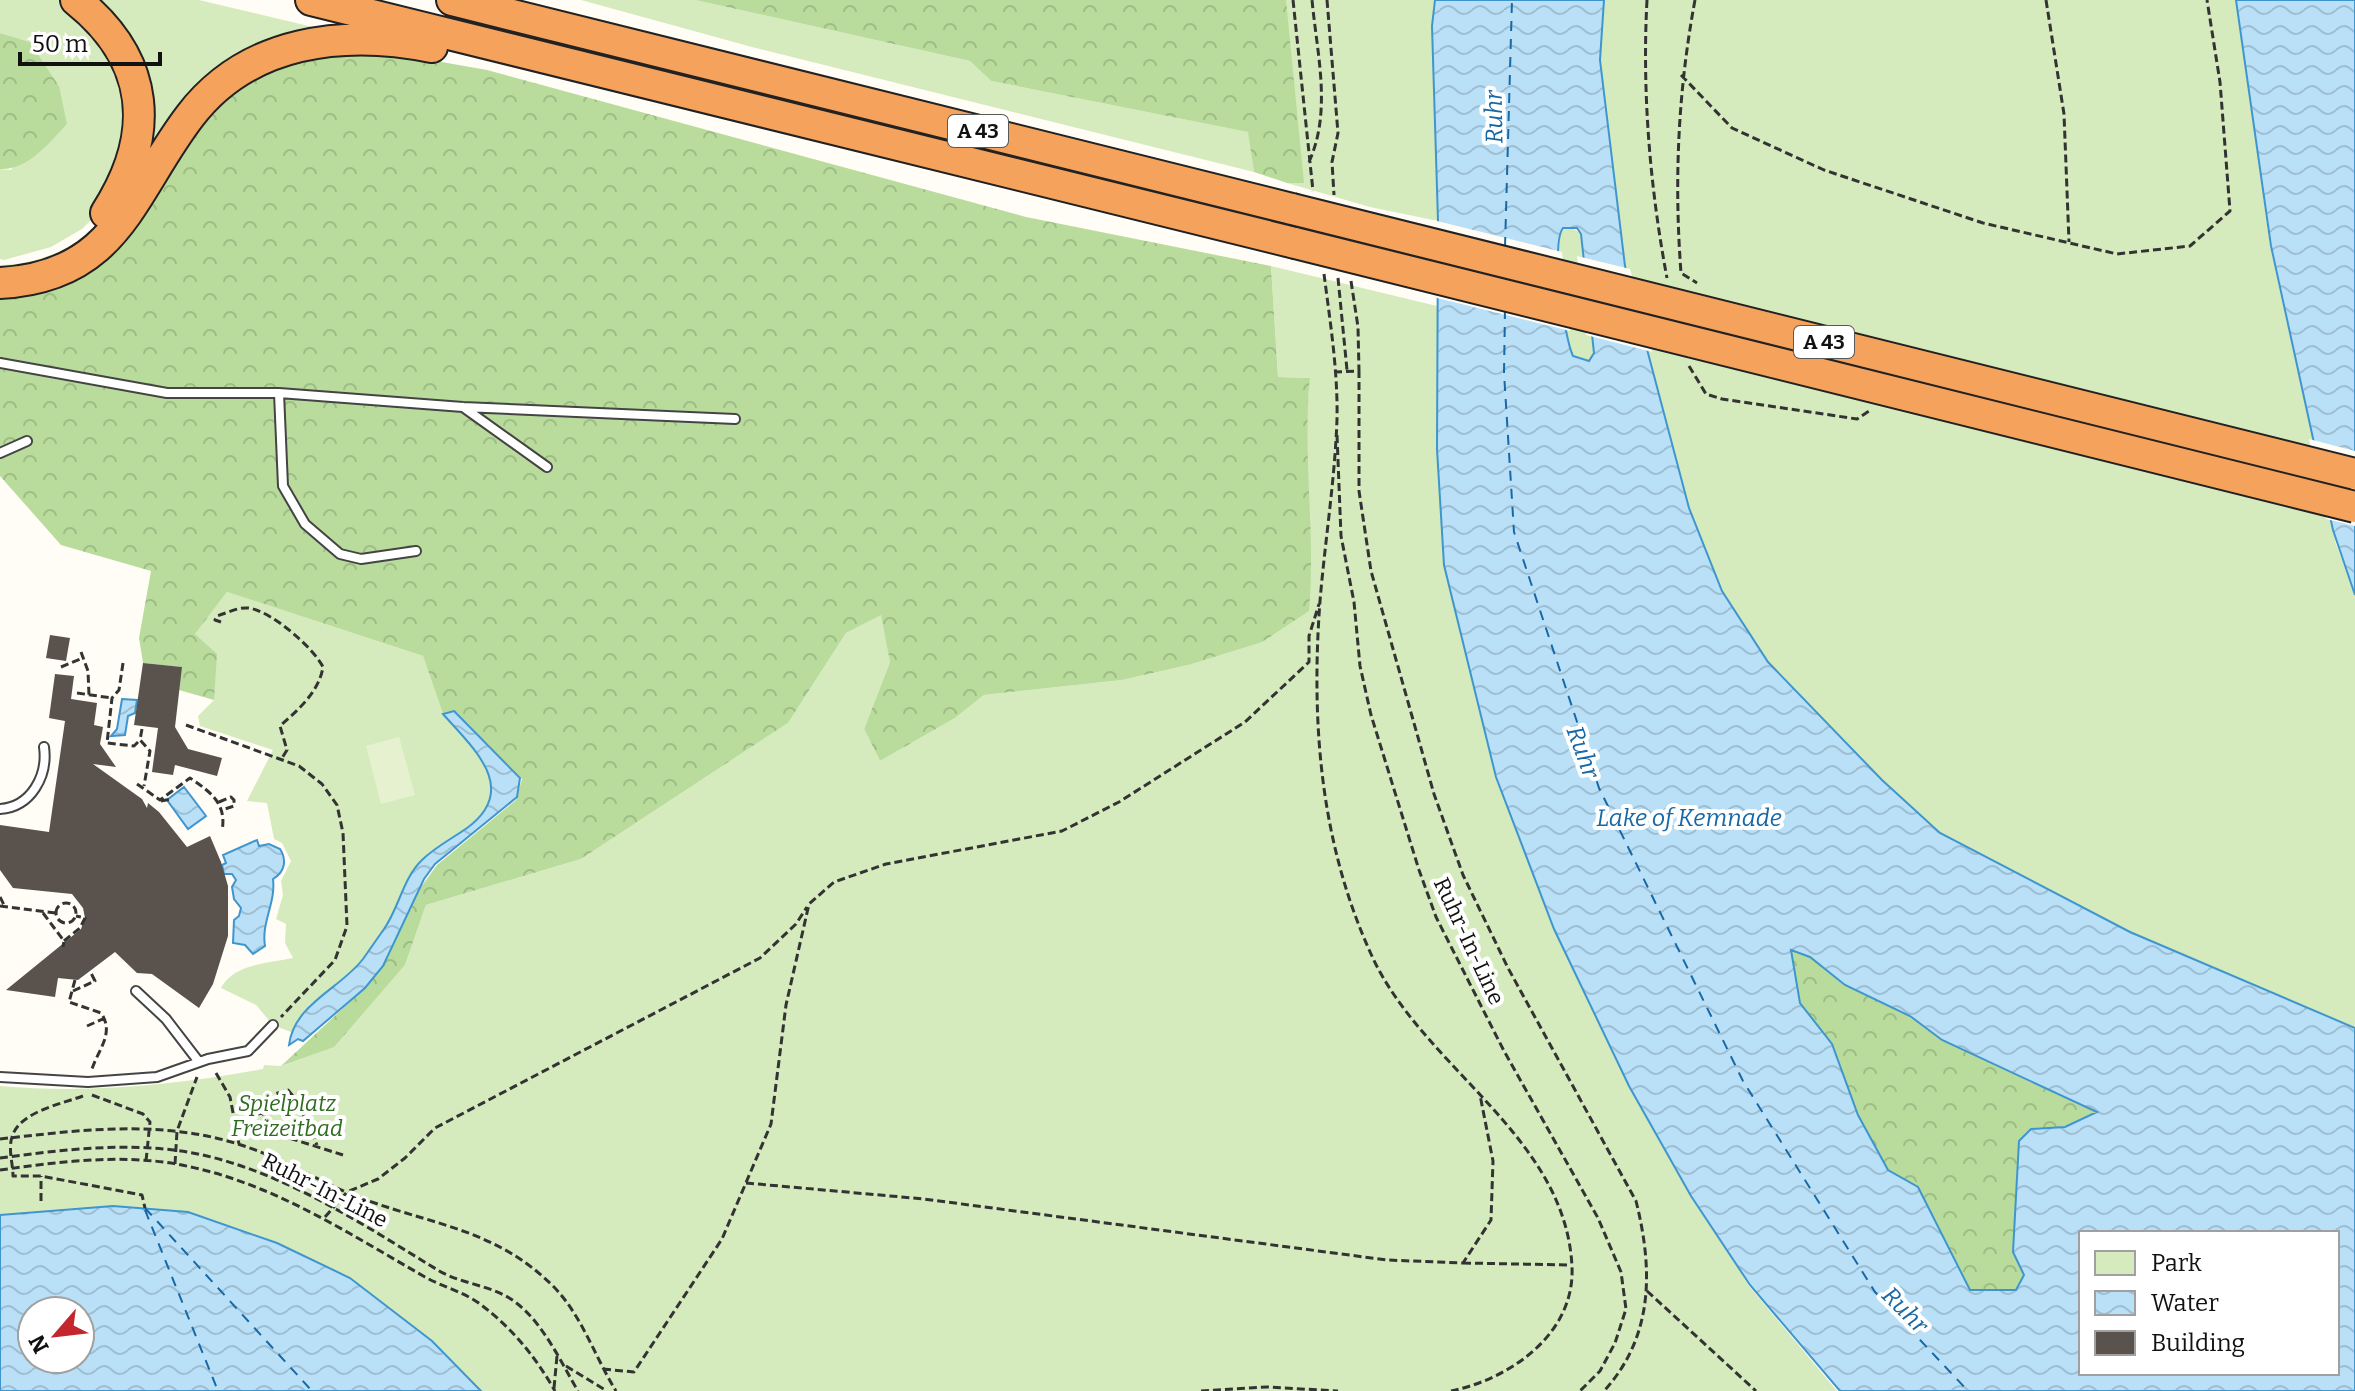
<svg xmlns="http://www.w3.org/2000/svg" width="2355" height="1391" font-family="Bitter,serif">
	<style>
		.green { fill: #d5ebbd }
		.forest { fill: url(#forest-crowns) }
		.pitch { fill: #e6f2cf }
		.water { fill: url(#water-waves); stroke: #3f96cf; stroke-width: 2; fill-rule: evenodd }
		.pier { fill: #fffdf5 }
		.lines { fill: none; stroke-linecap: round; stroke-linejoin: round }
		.ferry { stroke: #1768a6; stroke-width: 2; stroke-dasharray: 10 8; stroke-linecap: butt }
		.building { fill: #5a524d }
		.service-casing { stroke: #444; stroke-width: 12 }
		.motorway-casing { stroke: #222; stroke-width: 34 }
		.path { stroke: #333; stroke-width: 3; stroke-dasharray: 8 4; stroke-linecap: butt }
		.service { stroke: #fff; stroke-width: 8 }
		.motorway { stroke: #f5a25d; stroke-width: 30 }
		.motorway-bridge-casing { stroke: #222; stroke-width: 34; stroke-linecap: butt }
		.motorway-bridge { stroke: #f5a25d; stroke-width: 30 }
		.labels { text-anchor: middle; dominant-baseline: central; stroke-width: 8; stroke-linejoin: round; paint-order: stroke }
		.shield { fill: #fff; stroke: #585858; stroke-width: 2 }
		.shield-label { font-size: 20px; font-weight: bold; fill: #111 }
		.street-label { font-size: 22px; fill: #111; stroke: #fff }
		.park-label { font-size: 22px; font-style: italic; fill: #2f6b1f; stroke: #fff }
		.water-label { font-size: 24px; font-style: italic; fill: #1768a6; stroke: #fff }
	</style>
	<defs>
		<pattern id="forest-crowns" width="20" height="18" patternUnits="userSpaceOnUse" patternTransform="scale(2)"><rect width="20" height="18" fill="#b9dc9c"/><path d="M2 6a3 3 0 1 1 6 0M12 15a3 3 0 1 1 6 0" fill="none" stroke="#9ebc85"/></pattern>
		<pattern id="water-waves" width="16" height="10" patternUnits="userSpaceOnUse" patternTransform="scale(2)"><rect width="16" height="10" fill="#b9e0f7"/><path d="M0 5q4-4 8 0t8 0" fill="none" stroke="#9ebfd3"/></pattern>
	</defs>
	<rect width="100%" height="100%" fill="#fffdf5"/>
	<path class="green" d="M0,0H65L109,39L135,122L103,208L82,229L51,247L4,260L0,259V169L11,170L59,86L30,42L0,33Z
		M79,0H199L338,33L254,58L97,246L0,280V265C36,265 83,247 105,216C116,201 133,132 140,109Z
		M581,0H695L970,61L991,81L1249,132L1254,172L752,47Z
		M1286,0H1435L1432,26L1438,221L1370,207L1287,183Z
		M1604,0H2236L2270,246L2336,544L2355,595V1028L2130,932L1940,833L1882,780L1768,662L1722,591L1689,508L1625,265L1600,60Z
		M1571,227L1581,234L1594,353L1589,361C1582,361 1577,361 1572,354C1562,340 1553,240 1563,228Z
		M1271,266L1437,306V449L1444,565L1496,777L1554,929L1629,1086L1749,1286L1837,1391H481L432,1341L188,1212L113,1206L0,1215V1086C88,1094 176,1085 263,1069L264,1065L281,1066L333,1047L405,965L426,905L581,859L788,723L846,633L882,614L890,662L864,729L880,761L955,718L984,695L1122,680L1188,665L1306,422L1310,378L1278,377Z
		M227,592L423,656L443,714L478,753L493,787L492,802L482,816L421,860L384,929L362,960L333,988L309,1005L291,1032L273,1025L256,1005L221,988C233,964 269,963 293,958L285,943L286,924L276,919L283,895L281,881L291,861L282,843L274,839L267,803L247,801L273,750L200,726L198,716L214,700L194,635Z"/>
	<path class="forest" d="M695,0H1286L1304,183H1287L1254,172L1248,132L991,81L970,61Z
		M0,33L30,42L59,86L67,124C50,142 27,171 0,169Z
		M368,49L487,70L1026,217L1271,266L1278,377L1310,378C1302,456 1316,531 1309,611L1262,642L1188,665L1122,680L984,695L955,718L880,761L864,729L890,662L881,615L846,633L788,723L581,859L426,905L405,965L334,1047L281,1066L368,985L382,967L418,891L437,865L516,800L522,779L455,711L443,714L423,656L227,592L195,634L217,654L214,700L179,690L181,667L143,663L139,638L151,571L61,545L0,476V300C164,286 141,150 251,81C286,60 328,55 368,49Z
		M1791,950L1810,957L1845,985L1910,1016L1942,1040L2098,1112L2065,1127L2031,1129L2019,1141L2013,1252L2024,1275L2016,1290L1970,1291L1918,1187L1888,1170L1858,1115L1832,1044L1800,1003Z"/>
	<path class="pitch" d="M399,737L415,795L381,804L366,746Z"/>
	<path class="water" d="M1435,0H1604L1600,60L1625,266L1689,508L1722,591L1768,662L1882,780L1940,833L2130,932L2355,1028V1391H1840L1750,1285L1691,1196L1629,1086L1554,929L1496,777L1444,565L1437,449L1438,221L1432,26ZM1563,228H1577L1581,234L1594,353L1589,361L1573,356C1564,337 1551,244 1563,228ZM1791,950L1810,957L1845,985L1910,1016L1942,1040L2097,1112L2065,1127L2031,1129L2019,1141L2013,1252L2024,1275L2016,1290H1970L1918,1187L1888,1170L1858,1115L1832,1044L1800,1003ZM2081,1233H2337V1373H2081Z
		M2236,0H2355V595L2333,530L2271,246Z
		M122,699L137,700L135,713L128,716L125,735L111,736L117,729Z
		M454,711L520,778L517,797L435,864L424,879L383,966L365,988L303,1041L298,1039L289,1045C294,1004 340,989 363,959C370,949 377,939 384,929C399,908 403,878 422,860C435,847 453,838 467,828C520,789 474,749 443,714Z
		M184,787L206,816L188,829L167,800Z
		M257,840L259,846L269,844L280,849C287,860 285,872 273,879C276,903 261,922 265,946L253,954L245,945L233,943L234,920L239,916L241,908L234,899L232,887L236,880L232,874H224L222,865L226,863L223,855Z
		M113,1206L188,1212L277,1243L350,1278L432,1341L481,1391H0V1215ZM32,1311H80V1359H32Z"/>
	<path class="pier" d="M1433,220L1562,252L1570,331L1433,297Z
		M1577,256L1630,269L1652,352L1586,335Z
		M2309,439L2355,451V526L2326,519Z"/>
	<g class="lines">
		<path class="ferry" d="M1505,247L1512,0
			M1505,309L1504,373L1514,532L1599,788L1743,1081L1875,1292L1968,1391
			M145,1208L312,1391
			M145,1210L218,1391"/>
	</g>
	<path class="building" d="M50,635L70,638L66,661L46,658Z
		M143,663L182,667L175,727L188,749L222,758L217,776L175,765L173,775L152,772L158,728L134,725Z
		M55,674L74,676L71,699L97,703L94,725L103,727L100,744L116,767L93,764L142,799L147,808L148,803L159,812L187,847L210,836L221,862L228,886V936L213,984L199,1008L152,974L137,973L115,952L78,980L58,978L55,997L6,990L81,929L85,918L83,908L72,894L13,888L0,870V825L49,832L65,721L49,718Z"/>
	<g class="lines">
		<defs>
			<path id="service" d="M0,363L167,393H279L463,407L735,419
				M279,393L283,486L305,524L340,554L361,559L416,551
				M463,407L547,467
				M0,453L27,441
				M0,809C31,807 48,776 44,747
				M136,991L166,1019L199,1062
				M0,1077L88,1082L157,1077L208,1059L248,1051L273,1025"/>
			<path id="motorway" d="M76,0C151,60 156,135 106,213
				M311,0L1295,243
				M452,0L1292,209
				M0,283C118,277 131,193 190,116C248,40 344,29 432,47"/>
		</defs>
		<use href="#service" class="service-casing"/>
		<use href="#motorway" class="motorway-casing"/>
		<path class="path" d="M1293,0L1313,191
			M1327,0L1338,133L1332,162L1334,195
			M1647,0C1642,92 1650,188 1667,278
			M1695,0C1678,91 1674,180 1681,273L1697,283
			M2046,0L2064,114L2069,242
			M1681,75L1732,128L1824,170L1983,223L2117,254L2190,246L2230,211L2220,82L2207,0
			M1309,162C1332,111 1317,54 1312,0
			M1324,274C1330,321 1338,371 1337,419C1335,479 1325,541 1320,601C1311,722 1320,842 1371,954C1422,1068 1566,1135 1572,1267C1575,1334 1510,1379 1451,1391
			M1338,278L1347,370
			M1351,281L1358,327L1359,371
			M1689,366L1706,394L1722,399L1857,419L1869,411
			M1334,372L1359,371V491L1371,571L1434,794L1463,875L1508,968L1636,1201C1653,1269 1654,1336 1604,1391
			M1337,435L1341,536L1354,602L1360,666L1371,715L1419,870L1436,917L1504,1051L1598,1218L1621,1272L1626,1309L1615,1343L1600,1371L1580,1391
			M221,622L215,620L217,616C227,613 238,607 248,608C270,610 313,647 323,667C319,692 298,710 280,726L287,750L282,758
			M81,652L88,671L89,695
			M123,663L119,690L112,698L107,743L134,746L140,740
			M61,667L83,658
			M77,693L112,698
			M186,725L299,766L322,784L337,805L343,833L347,926L335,960L281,1017
			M142,729L140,740L150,751L144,786
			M137,784L160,800L190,778C211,792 227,804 222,831
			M161,801L172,799
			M219,802L231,797L234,800V806L222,810
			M0,897L5,907
			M56 913a10 10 0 1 1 20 0a10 10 0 1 1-20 0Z
			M0,906L56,913
			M43,913L64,941L63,947
			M64,941L80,928L85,918L76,916
			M75,980L69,1002L101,1013C115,1033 98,1050 92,1069
			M73,991L95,981L90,971
			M87,1026L105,1018
			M216,1073L230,1097L239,1144
			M92,1095L143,1114L150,1122L146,1161
			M83,1096C61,1104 19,1112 12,1137C8,1149 13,1164 13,1176H41L142,1195L145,1208
			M263,1113L275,1094L288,1090L298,1102L317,1145
			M234,1119L263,1113L267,1131L343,1155
			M0,1139C81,1130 161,1119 241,1145C286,1159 325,1186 369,1201C439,1226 498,1231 554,1287C582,1316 595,1357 616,1391
			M0,1158C67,1149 140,1140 207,1156C290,1176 364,1225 436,1269C456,1282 482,1284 504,1295C539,1313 559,1359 578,1391
			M175,1164L177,1131L197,1077
			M0,1170C57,1162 120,1154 176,1164C268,1180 346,1232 425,1277C443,1287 464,1292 480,1304C512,1328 535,1356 555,1391
			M746,1183L924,1199L1387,1260L1463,1263L1491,1220L1493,1161L1480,1095
			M41,1201V1176
			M325,1217L347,1192L378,1179L405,1158L435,1128L760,958L796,924L807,907
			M1463,1263L1571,1265
			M1647,1291L1756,1391
			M566,1366L607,1391
			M603,1369L634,1372L722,1239L771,1124L786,1005L809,904L834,882L886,864L1062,831L1119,802L1245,722L1309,662V636L1319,604
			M554,1388L557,1356
			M1201,1391L1267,1387L1338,1391"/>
		<use href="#service" class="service"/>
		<use href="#motorway" class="motorway"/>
		<defs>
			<path id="motorway-bridge" d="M1292,209L2355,474
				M1295,243L2355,507"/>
		</defs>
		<use href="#motorway-bridge" class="motorway-bridge-casing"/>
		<use href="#motorway-bridge" class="motorway-bridge"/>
	</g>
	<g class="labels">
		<g class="shield">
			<rect x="948" y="115" width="60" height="32" rx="6"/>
			<rect x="1794" y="326" width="60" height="32" rx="6"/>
		</g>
		<g class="shield-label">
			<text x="978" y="131">A 43</text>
			<text x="1824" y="342">A 43</text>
		</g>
		<g class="street-label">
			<text transform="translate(1469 941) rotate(65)">Ruhr-In-Line</text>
			<text transform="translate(325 1190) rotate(27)">Ruhr-In-Line</text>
		</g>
		<g class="park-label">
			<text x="287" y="1103">Spielplatz<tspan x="287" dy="25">Freizeitbad</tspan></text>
		</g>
		<g class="water-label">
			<text transform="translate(1494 117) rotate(-91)">Ruhr</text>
			<text transform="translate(1583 752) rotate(70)">Ruhr</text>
			<text x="1689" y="818">Lake of Kemnade</text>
			<text transform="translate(1905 1310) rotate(45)">Ruhr</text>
		</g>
	</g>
	<rect x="2079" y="1231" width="260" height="144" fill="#ffffff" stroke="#a0a0a0" stroke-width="2"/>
	<rect x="2095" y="1251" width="40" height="24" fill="#d5ebbd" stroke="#a0a0a0" stroke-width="2"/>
	<text x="2151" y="1271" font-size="24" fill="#111111">Park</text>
	<rect x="2095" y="1291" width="40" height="24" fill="url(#water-waves)" stroke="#a0a0a0" stroke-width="2"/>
	<text x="2151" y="1311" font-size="24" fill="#111111">Water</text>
	<rect x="2095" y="1331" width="40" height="24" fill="#5a524d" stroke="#a0a0a0" stroke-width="2"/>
	<text x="2151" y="1351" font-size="24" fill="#111111">Building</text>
	<g transform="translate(56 1335) rotate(242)"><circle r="38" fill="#ffffff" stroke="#a0a0a0" stroke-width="2"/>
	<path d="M0-6L14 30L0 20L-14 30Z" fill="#c4262e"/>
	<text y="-12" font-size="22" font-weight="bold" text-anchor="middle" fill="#111111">N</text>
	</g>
	<path d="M20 52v12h140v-12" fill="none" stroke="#111111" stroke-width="4"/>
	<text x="32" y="52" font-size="24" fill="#111111" stroke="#ffffff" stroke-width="6" paint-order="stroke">50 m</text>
</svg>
